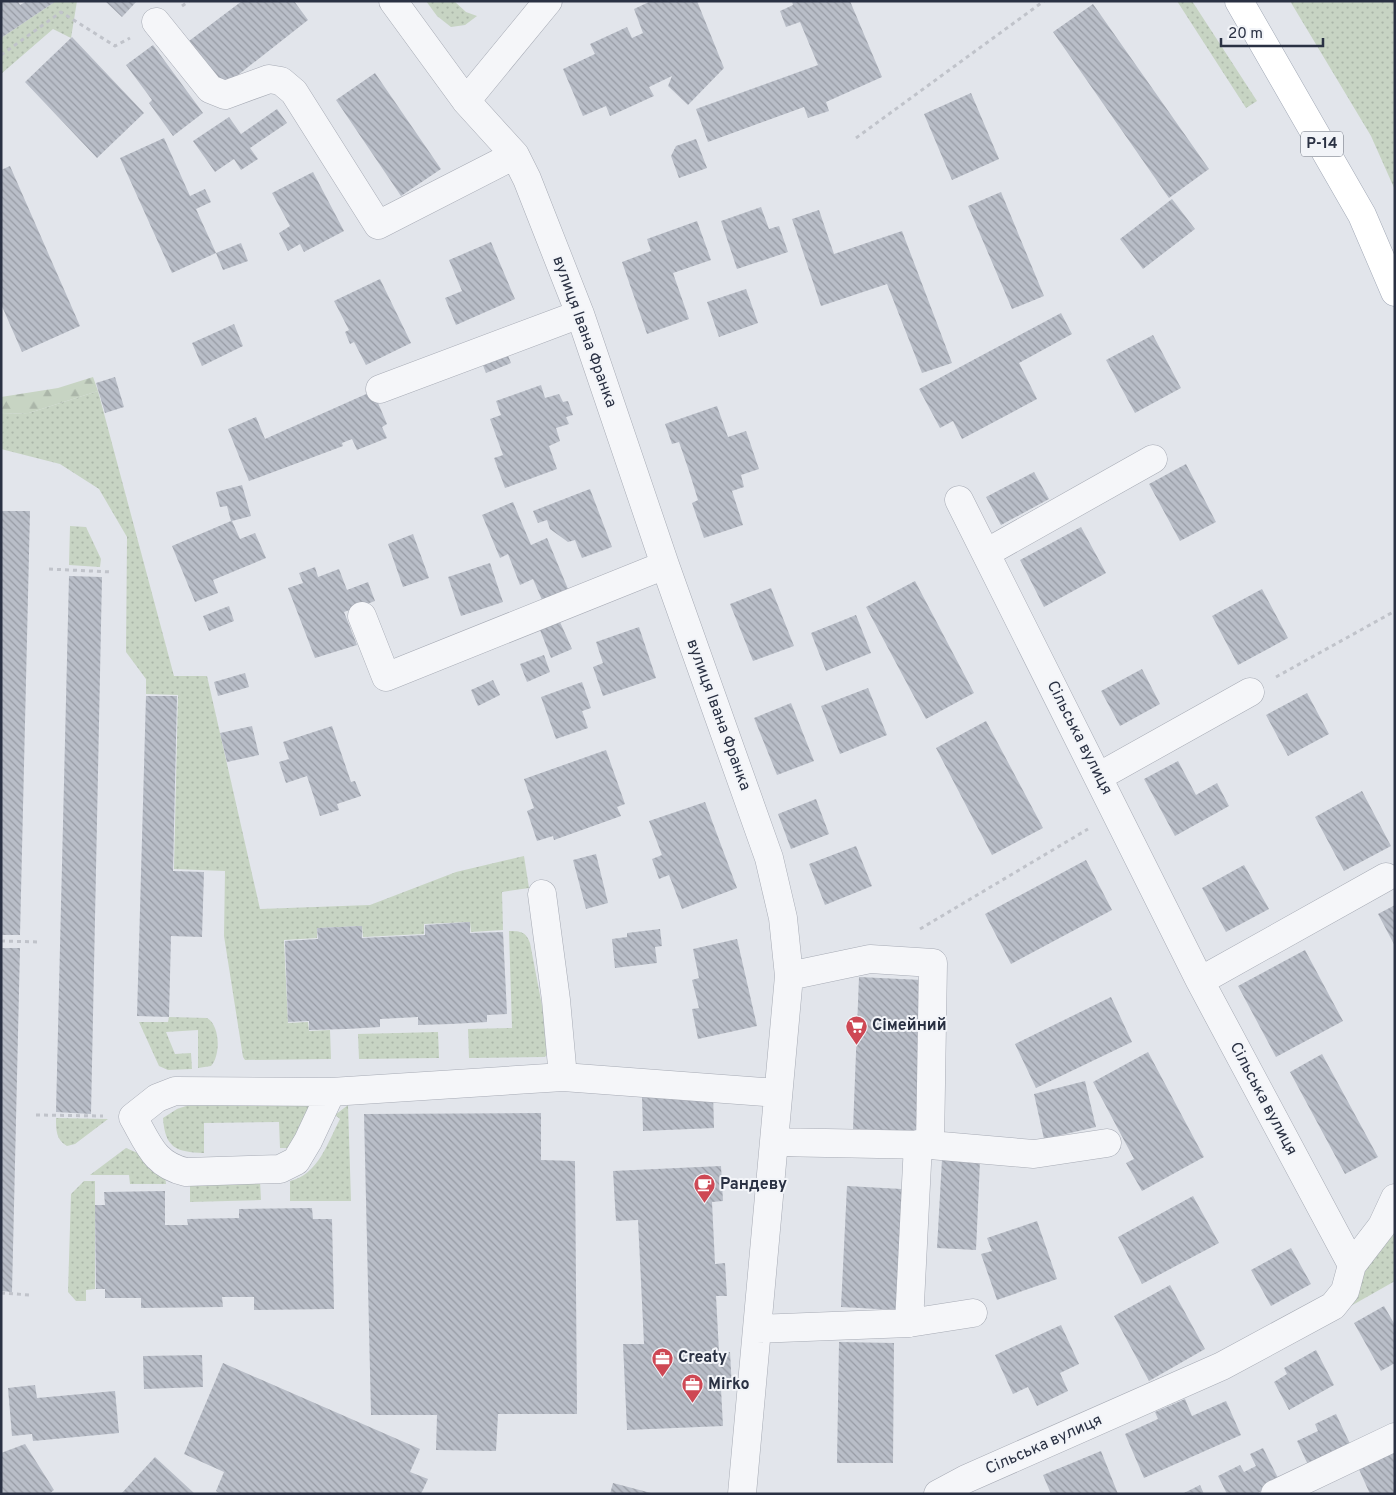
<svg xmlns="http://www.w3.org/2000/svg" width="1396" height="1495" font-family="Overpass,sans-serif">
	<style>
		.grass { fill: url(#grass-dots) }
		.forest { fill: url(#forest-firs) }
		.building { fill: url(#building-back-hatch) }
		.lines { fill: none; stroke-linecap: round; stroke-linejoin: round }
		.minor-casing { stroke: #a7abb5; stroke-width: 29 }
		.major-casing { stroke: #a1a8b6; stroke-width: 29 }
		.path { stroke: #c0c3ca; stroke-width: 3; stroke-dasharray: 4 4; stroke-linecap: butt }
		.minor { stroke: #f5f6f9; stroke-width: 28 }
		.major { stroke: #fff; stroke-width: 28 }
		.labels { text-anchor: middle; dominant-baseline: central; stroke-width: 4; stroke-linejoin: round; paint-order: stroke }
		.shield { fill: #f2f4f8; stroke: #666c79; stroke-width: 1 }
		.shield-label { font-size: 15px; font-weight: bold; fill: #2a3143 }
		.street-label { font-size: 16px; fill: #2a3143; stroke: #f2f4f8 }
		.poi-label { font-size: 16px; font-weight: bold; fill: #2a3143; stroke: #f2f4f8; text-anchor: start }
	</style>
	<defs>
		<pattern id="grass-dots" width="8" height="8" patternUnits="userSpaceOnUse" patternTransform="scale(1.25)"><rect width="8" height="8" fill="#c7d4c3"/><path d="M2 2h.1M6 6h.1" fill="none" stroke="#abb6a9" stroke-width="1.8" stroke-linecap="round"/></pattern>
		<pattern id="forest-firs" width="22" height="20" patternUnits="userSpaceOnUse" patternTransform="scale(1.25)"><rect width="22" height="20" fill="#c7d4c3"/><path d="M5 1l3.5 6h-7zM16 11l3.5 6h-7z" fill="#abb6a9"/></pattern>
		<pattern id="building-back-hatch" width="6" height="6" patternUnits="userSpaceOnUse" patternTransform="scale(1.25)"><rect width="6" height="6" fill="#b9bec8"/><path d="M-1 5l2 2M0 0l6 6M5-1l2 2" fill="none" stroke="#979ba4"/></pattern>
	</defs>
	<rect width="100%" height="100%" fill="#e2e5eb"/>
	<path class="grass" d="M56,1H77L71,38L53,29L1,74V38Z
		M426,1H454L466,12L477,16L465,25L451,27L437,16Z
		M1177,1H1192L1257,101L1246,108Z
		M1290,1H1395V190L1371,136Z
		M98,391L174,676H207L260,909L370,905L456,872L524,856L529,888L502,892L503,930L471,932L470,922L424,924V934L363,937L362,926L317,928V938L284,940L288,1023L308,1022L309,1031L330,1030L331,1059L245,1060L243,1057L224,936L225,871L174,869L178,695L146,694V679L126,652L127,537L99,489L60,464L1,449V414L29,413Z
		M70,526L86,527L101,559L100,567L69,565Z
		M509,931C521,931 526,932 530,943L548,1037L549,1052L545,1057L469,1058L468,1029L512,1028Z
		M169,1017L207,1018C220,1025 221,1055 211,1066L198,1068V1030L166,1032L175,1054L191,1053L192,1069L168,1070L159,1066L139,1022H168Z
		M438,1032L439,1058L359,1059L358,1034Z
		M189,1105H311L312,1109L288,1148H280L279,1122L204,1123V1153C176,1152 165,1148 163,1118L177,1109Z
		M348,1105L351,1201H290V1181C318,1175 328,1142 340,1119L335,1115Z
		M56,1118L108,1119L75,1144L67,1146C56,1140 56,1130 56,1118Z
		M126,1148L140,1154L165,1176L166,1184H130L129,1175H90Z
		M84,1181H95V1289L86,1290V1301H76L68,1292L71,1194Z
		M260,1181L261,1200L190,1202V1182Z
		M1395,1224V1281L1342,1311L1360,1264Z"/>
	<path class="forest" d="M93,377L98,391L29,413L1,414V397L58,388Z"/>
	<path class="building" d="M1,1H18L20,5L27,1H56L1,38Z
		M105,1H137L122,17Z
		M242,1H294L308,20L224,86L189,41Z
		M651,1H697L724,68L688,105L668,86L672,76L649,87L654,96L610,116L606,106L583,116L563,69L595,54L590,44L627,27L632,38L643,33L634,9Z
		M792,1H850L882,77L826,102L829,111L808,118L804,107L708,142L696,109L818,65L800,22L786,27L780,11L793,5Z
		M1093,4L1209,169L1169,198L1053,32Z
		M72,37L144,113L97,158L25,82Z
		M153,45L203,113L173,136L149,103L152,100L126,65Z
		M375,73L441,169L401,196L336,100Z
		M971,93L999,159L952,180L924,114Z
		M277,109L287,123L250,148L258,159L241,170L234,159L215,172L193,141L229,117L241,134Z
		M164,138L190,196L205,189L211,202L196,209L216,253L241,243L248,261L223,270L216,253L172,273L120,158Z
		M696,139L707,168L679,178L671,156L676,146Z
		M10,166L80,326L22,352L1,304V170Z
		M313,172L344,231L304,252L300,244L288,251L279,233L290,226L272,193Z
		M1001,192L1044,296L1012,309L968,206Z
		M1172,199L1195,229L1143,269L1120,239Z
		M761,207L769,229L779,226L788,252L737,269L721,221Z
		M819,210L834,254L902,231L952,363L922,373L887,284L821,306L792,219Z
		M697,221L711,260L673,273L689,319L647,334L622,262L651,251L647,239Z
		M491,242L515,299L456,325L445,298L462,291L449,260Z
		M380,279L411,343L366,365L354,342L350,344L345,332L349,330L334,301Z
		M746,289L758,323L719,337L707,302Z
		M1061,313L1072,334L1019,363L1037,399L962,439L953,421L940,428L919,389Z
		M234,324L243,346L202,366L192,343Z
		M1153,335L1181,388L1135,413L1106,360Z
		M505,348L511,363L486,373L480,358Z
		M115,377L124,407L105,413L96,383Z
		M541,385L545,398L559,394L563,402L568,401L573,415L566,417L569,424L556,428L560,441L549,446L557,469L505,488L494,458L503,455L490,419L501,415L496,401Z
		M373,391L387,424L382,427L387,438L357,450L352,439L342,443L343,446L249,481L228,429L256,417L265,439Z
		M717,406L728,437L746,431L759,469L741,475L744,487L732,491L743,525L704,538L692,503L698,500L689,471L679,442L672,444L665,424Z
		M1186,464L1216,522L1180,541L1149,484Z
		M1034,472L1049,499L1001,525L986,497Z
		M242,485L251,516L232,521L240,539L255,533L266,558L213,580L218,593L195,602L172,546L231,521L227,506L220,507L216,492Z
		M590,489L612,547L582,558L575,540L568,542L550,529L547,520L538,523L533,511Z
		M513,502L531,545L547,538L568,589L542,600L533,579L520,585L508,554L500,558L482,515Z
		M1,511H30L20,935H1Z
		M1081,527L1106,573L1044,607L1020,560Z
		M413,534L429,578L403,587L388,544Z
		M490,563L503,602L461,616L448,577Z
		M315,567L318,577L339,569L347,590L368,582L375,601L344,612L357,645L315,658L288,588L303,583L299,573Z
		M69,576L102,577L91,1114L56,1112Z
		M915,581L974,693L926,719L866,607Z
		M771,588L794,646L753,661L730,604Z
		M1262,589L1288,638L1238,665L1212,616Z
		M229,606L234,621L209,631L203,616Z
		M856,615L871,653L826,671L811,633Z
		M560,622L572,649L551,658L540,630Z
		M639,627L656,678L603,696L593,667L603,663L596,642Z
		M544,655L550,672L527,682L520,664Z
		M1142,669L1160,704L1120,726L1101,691Z
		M245,673L249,687L218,696L214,682Z
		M493,680L500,695L478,706L471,690Z
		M582,682L591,708L582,711L588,728L556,739L541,697Z
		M868,688L887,735L840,754L821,706Z
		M1307,693L1329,734L1288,756L1266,715Z
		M146,696H177L173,871L204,872L202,937L171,936L169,1017L137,1016Z
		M791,703L814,761L777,775L754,718Z
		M986,721L1043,828L992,855L936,748Z
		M252,726L259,755L227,762L220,733Z
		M332,726L351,782L355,781L361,796L337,804L339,810L320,816L307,776L286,783L279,762L289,759L283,742Z
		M606,750L625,804L617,807L621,816L554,840L553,836L537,841L527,811L534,808L524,779Z
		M1178,761L1196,795L1217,783L1229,806L1175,836L1144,779Z
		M1362,791L1391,846L1344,871L1315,817Z
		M816,799L829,834L791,849L778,814Z
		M705,802L737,888L682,909L669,875L659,879L652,859L662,855L649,821Z
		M856,846L872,886L825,905L809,864Z
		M596,854L608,903L586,909L573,860Z
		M1086,860L1112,910L1011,964L985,914Z
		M1244,865L1269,909L1226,932L1202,888Z
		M1395,905V946L1378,914Z
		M470,922V933L503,932L507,1014L487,1015V1022L451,1024L418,1025V1017L380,1019V1027L347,1029L309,1030V1021L288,1022L285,941L318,939L317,928L362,926V938L425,935V925Z
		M660,929L662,946L655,947L657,963L615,968L612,939L627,937V933Z
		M737,939L757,1026L698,1039L692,1009L699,1008L692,980L699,978L693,949Z
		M1,948H20L12,1292L1,1291Z
		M1305,950L1343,1021L1276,1057L1238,986Z
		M859,977L922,980L916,1131L853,1129Z
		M1111,997L1132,1042L1036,1088L1015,1044Z
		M1148,1052L1204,1157L1142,1191L1126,1163L1134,1159L1093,1082Z
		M1322,1054L1378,1157L1345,1174L1290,1072Z
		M1085,1081L1096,1127L1044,1139L1034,1094Z
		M713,1093L714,1128L643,1131L642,1096Z
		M541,1113V1160L575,1161L577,1414H498L496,1451L436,1450L437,1415H371L364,1114Z
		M942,1159L980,1161L976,1250L937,1248Z
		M721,1166L723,1201L712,1202L715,1264L725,1263L727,1296H716L719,1352H730L732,1388L721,1389L723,1426L627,1430L623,1344H644L638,1220L616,1221L613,1171Z
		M847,1186L902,1189L896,1310L841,1307Z
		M165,1191V1225H188L187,1219L239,1218V1209L312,1208L313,1219H332L334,1309L254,1310V1297H222L223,1307L141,1308V1298H105V1289H96L95,1205H105L104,1192Z
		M1193,1196L1219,1243L1142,1284L1118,1237Z
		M1037,1221L1057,1279L997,1300L981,1254L992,1251L987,1238Z
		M1291,1248L1311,1284L1271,1306L1251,1270Z
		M1170,1285L1205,1349L1149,1381L1114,1316Z
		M1384,1306L1395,1325V1363L1381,1371L1354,1323Z
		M1061,1325L1079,1364L1060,1373L1068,1391L1037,1406L1028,1387L1013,1394L995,1355Z
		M839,1342L894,1343L893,1463H837Z
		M1316,1350L1334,1385L1289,1410L1274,1382L1287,1374L1284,1368Z
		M202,1355L203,1387L144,1389L143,1356Z
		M223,1363L420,1449L410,1472L428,1479L421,1494H221L216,1491L224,1472L184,1454Z
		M35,1385L37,1398L115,1391L119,1433L33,1441L32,1434L12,1436L8,1388Z
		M1185,1399L1192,1416L1226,1401L1241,1435L1144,1478L1125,1434L1158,1419L1155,1412Z
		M1336,1414L1351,1446L1309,1467L1297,1441L1318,1431L1315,1424Z
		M25,1444L54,1490L49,1494H1V1453Z
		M1263,1448L1280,1482L1256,1494H1227L1218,1476L1240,1465L1244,1472L1256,1466L1250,1454Z
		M1395,1449V1494H1370L1357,1465Z
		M1101,1451L1118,1494H1051L1043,1475Z
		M155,1457L195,1494H121Z
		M613,1483L651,1493V1494H610Z
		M1200,1485L1204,1494H1182Z"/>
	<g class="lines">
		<defs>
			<path id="minor" d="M393,1L466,101L515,155L527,179L580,314L665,565L769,858L783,918L789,976L742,1494
				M156,22L210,89L225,95L269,79L281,81L294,92L378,225L515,155
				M466,101L548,1
				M380,389L580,314
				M986,553L1153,459
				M362,616L386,677L665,565
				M1098,777L1250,692
				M542,894L556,1000L563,1077
				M1200,981L1386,877
				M331,1092L308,1141L296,1161L280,1169L186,1172C154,1165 148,1143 133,1117L157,1098L175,1091L331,1092L563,1077L777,1093
				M774,1142L930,1145L933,963L870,959L789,976
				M930,1145L1034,1154L1107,1143
				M1352,1265L1382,1226L1395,1198
				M909,1323L918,1144
				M757,1329L909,1323L973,1313
				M938,1494L966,1479L1222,1366L1333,1306L1345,1291L1352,1265L1200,981L959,500
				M1275,1494L1395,1437"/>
			<path id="major" d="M1239,1L1362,215L1395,292"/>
		</defs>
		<use href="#minor" class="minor-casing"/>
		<use href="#major" class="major-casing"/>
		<path class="path" d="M182,6L189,1
			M1,55L61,12L115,46L130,38
			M856,138L1044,1
			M49,569L112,572
			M1276,677L1395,611
			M920,929L1088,829
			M1,941L40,942
			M36,1115L103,1116
			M1,1293L30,1295"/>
		<use href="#minor" class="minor"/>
		<use href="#major" class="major"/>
	</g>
	<defs>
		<symbol id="supermarket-pin" viewBox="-11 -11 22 30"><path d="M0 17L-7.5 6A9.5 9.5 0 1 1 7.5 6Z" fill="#ce4854" stroke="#f2f4f8"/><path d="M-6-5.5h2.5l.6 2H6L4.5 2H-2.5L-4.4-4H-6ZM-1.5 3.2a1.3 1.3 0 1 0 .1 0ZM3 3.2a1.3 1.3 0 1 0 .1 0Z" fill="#fff"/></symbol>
		<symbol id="cafe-pin" viewBox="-11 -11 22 30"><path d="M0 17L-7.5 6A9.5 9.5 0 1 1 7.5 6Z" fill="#ce4854" stroke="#f2f4f8"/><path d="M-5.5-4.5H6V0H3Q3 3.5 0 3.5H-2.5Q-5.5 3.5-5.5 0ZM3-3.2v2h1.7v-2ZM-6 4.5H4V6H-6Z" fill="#fff"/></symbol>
		<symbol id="office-pin" viewBox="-11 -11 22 30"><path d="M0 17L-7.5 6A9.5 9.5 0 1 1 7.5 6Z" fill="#ce4854" stroke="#f2f4f8"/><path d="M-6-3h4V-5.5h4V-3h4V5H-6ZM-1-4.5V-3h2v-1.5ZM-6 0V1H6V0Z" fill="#fff"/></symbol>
	</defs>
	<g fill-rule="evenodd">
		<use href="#supermarket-pin" x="844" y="1014" width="25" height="34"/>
		<use href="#cafe-pin" x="692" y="1172" width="25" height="34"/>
		<use href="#office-pin" x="650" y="1346" width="25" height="34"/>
		<use href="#office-pin" x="680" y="1372" width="25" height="34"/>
	</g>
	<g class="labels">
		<rect class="shield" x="1301" y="131.5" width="42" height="25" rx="4"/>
		<g class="shield-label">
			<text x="1322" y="144">Р-14</text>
		</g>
		<g class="street-label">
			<text transform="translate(584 332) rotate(70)">вулиця Івана Франка</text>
			<text transform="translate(718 715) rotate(70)">вулиця Івана Франка</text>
			<text transform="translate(1079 738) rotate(63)">Сільська вулиця</text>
			<text transform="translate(1263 1099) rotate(62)">Сільська вулиця</text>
			<text transform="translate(1044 1445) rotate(-24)">Сільська вулиця</text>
		</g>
		<g class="poi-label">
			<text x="872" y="1026">Сімейний</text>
			<text x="720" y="1185">Рандеву</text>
			<text x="678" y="1358">Creaty</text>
			<text x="708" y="1385">Mirko</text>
		</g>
	</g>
	<rect width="1396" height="1495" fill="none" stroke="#2a3143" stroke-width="5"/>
	<path d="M1221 38v8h102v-8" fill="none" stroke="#2a3143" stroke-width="2.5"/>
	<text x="1228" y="38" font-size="15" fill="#2a3143" stroke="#f2f4f8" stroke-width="4" paint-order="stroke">20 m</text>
</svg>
